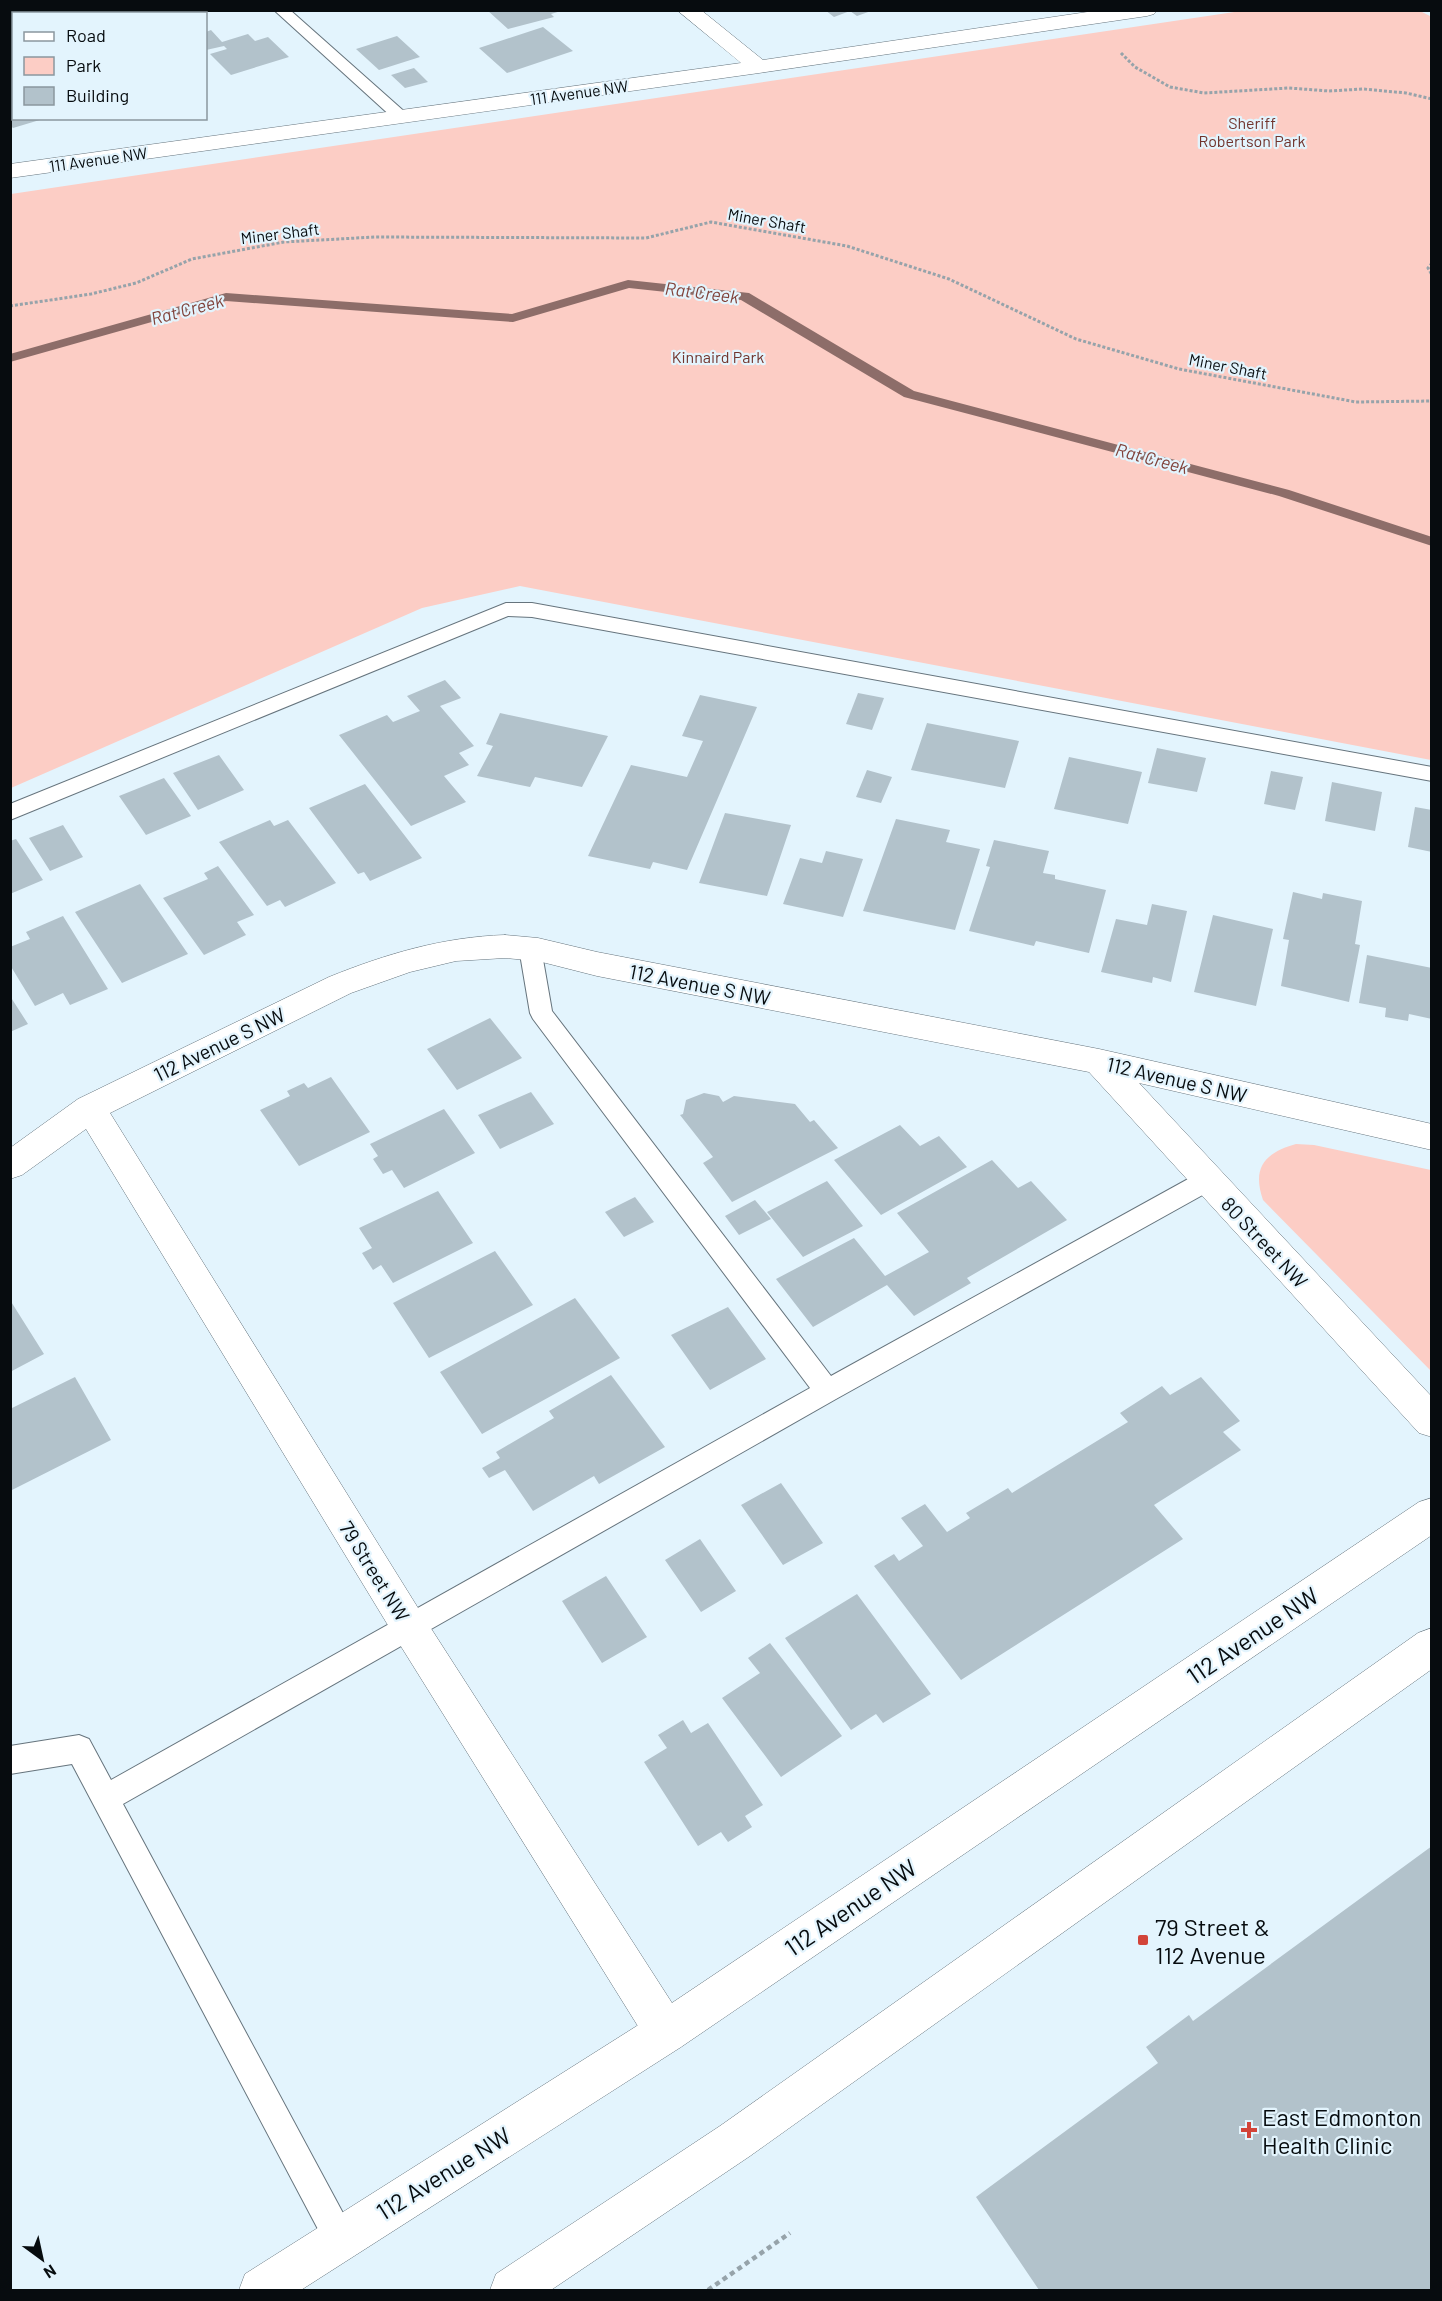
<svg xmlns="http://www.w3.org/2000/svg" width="1442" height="2301" font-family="Barlow,sans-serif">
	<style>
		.green { fill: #fccdc5 }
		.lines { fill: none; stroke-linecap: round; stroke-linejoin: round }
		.stream { fill: #8d6d69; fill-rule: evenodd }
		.building { fill: #b2c2cb }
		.service-casing { stroke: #66747d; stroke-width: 2 }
		.minor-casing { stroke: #66747d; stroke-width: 1 }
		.secondary-casing { stroke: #66747d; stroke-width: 1 }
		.path-far1 { stroke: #96a3aa; stroke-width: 3; stroke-dasharray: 3 2; stroke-linecap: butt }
		.path { stroke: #96a3aa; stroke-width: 4.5; stroke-dasharray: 5 4; stroke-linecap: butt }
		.service { fill: #fff; fill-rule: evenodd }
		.minor { fill: #fff; fill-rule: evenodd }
		.secondary { fill: #fff; fill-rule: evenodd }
		.poi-dot { fill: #d24439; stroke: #e3f4fd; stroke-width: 2 }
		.labels { text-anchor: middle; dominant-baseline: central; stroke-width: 4.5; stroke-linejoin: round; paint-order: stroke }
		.far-street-label { font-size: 16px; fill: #070c0f; stroke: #e3f4fd }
		.far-park-label { font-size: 16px; fill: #71342d; stroke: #e3f4fd }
		.far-water-label { font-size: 18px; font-style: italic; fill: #81423a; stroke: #e3f4fd }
		.street-label { font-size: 20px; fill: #070c0f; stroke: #e3f4fd }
		.near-street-label { font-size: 24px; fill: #070c0f; stroke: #e3f4fd }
		.near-poi-label { font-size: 24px; fill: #070c0f; stroke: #e3f4fd; text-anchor: start }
	</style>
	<rect width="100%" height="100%" fill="#e3f4fd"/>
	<path class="green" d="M1420,11L1432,17L1431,760L520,586L422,608L11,788V194L1241,11Z
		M1296,1144L1314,1145L1431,1170V1371L1263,1200C1252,1168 1264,1153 1296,1144Z"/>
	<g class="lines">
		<path class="stream" d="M628,280L749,293L914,391L1289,490L1432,537V546L1279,496L904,397L741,300L629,288L513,322L226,301L10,362V354L226,293L512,314Z"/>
	</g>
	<path class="building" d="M26,10H51L53,14H18Z
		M86,10H131V11L123,14H89Z
		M487,10H561V11L551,14L554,17L508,29Z
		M825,10H871V11L857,16L850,11L834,17Z
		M543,27L573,51L507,73L479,48Z
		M211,30L222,42L248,34L255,41L268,37L289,57L231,75L210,54L227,49L224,46L206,50V32Z
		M397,36L420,57L379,70L356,49Z
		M414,68L428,82L405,88L391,75Z
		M14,96V118L43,119L13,128L10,125V97Z
		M445,680L461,698L440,706L474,746L459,753L469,765L444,776L466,802L411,826L339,735L387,715L393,722L420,711L407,696Z
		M858,693L884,698L872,730L846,724Z
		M700,695L757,707L687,870L653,862L650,869L588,856L631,765L687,777L703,741L682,736Z
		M500,713L608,736L582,787L535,777L530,787L477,776L493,746L486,744Z
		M927,723L1019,741L1005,788L911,770Z
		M1157,748L1206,758L1197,792L1148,783Z
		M219,755L244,790L198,810L173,773Z
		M1069,757L1142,772L1128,824L1054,809Z
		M867,770L892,777L881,803L856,797Z
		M1271,771L1303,777L1295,810L1264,804Z
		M164,778L191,816L146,835L119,796Z
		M1332,782L1382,792L1375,831L1325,821Z
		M365,784L422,858L370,881L364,872L358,874L309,808Z
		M1415,807L1432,810V852L1408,847Z
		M725,813L791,825L767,896L699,883Z
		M896,819L950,830L946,842L980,849L955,930L863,911Z
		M270,820L274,826L288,820L336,883L285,907L280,900L267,906L219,842Z
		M63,825L83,857L50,871L29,838Z
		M16,839L43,880L10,894V841Z
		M994,840L1049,851L1043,873L1055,875V879L1106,890L1089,953L1036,941L1034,946L969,931L990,867L986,866Z
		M826,851L863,859L843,917L783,904L800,858L822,863Z
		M218,866L254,915L237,922L246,935L204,955L163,898L208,879L204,873Z
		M140,884L188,954L122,983L75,912Z
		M1293,892L1322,899L1323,893L1362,901L1355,944L1360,945L1349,1002L1281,986L1289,940L1283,939Z
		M1152,904L1187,911L1171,982L1153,977L1152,983L1101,972L1116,919L1147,925Z
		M1213,915L1273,929L1256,1006L1194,992Z
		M63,916L108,989L70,1005L63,993L35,1006L10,965V947L30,939L26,932Z
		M1367,955L1432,968V1019L1409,1014L1408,1021L1385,1017L1386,1008L1359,1003Z
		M10,996L28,1024L10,1032Z
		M490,1018L522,1058L457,1090L427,1049Z
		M331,1077L370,1132L299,1166L260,1110L290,1096L287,1091L304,1083L308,1088Z
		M531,1092L554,1124L500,1149L478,1115Z
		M704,1093L719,1096L723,1102L734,1096L795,1104L810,1122L814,1120L838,1148L732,1202L703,1163L713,1157L680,1115L683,1114L686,1100Z
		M444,1109L475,1153L404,1188L392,1170L383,1174L373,1159L378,1156L370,1144Z
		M900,1125L920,1146L939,1136L967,1167L881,1215L834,1160Z
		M992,1160L1018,1188L1031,1181L1067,1220L967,1278L971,1283L914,1316L887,1285L813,1327L776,1279L854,1238L885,1276L929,1252L897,1213Z
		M827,1181L863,1226L803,1257L767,1212Z
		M438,1191L473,1243L393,1283L381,1265L373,1270L362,1253L372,1248L359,1228Z
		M635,1197L654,1222L624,1237L605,1212Z
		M755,1200L771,1219L739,1235L725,1216Z
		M495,1251L533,1305L429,1358L393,1303Z
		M575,1298L620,1358L482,1434L440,1372Z
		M10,1300L44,1354L10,1372Z
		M728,1307L766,1359L710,1390L671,1335Z
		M611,1375L665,1447L599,1484L594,1476L533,1511L505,1470L489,1478L482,1468L500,1458L496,1452L554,1418L549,1411Z
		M75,1377L111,1440L10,1491V1409Z
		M1201,1377L1240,1421L1223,1432L1241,1450L1154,1505L1183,1539L961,1680L874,1566L894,1554L899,1561L923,1546L901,1518L925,1504L947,1532L970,1518L966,1513L1008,1488L1012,1493L1128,1422L1120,1413L1162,1386L1170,1395Z
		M781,1483L823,1543L783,1565L741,1505Z
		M700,1539L736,1591L701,1612L665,1560Z
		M606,1576L647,1637L602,1663L562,1601Z
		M857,1594L931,1694L883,1723L876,1714L851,1730L785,1638Z
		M770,1643L842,1736L781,1777L722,1698L760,1673L748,1658Z
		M683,1720L691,1733L708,1723L763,1805L745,1816L752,1827L728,1842L721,1832L698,1846L644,1762L667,1748L658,1735Z
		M1432,1846V2290H1039L976,2197L1158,2063L1146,2047L1189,2015L1193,2021Z"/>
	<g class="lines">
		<defs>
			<path id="service" d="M274,10H290L406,113L408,116L406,119H394Z
				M506,603H532L1432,767V781L532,617L508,616L10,820V804Z
				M530,940L538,942L541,948L552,1011L831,1376L1199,1173L1208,1170L1217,1173L1220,1180L1217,1187L836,1399L123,1804L351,2228L356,2239L351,2250L340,2255L329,2250L72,1764L10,1774V1746L79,1735L89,1739L111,1780L810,1388L533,1019L530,1013L519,948L522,942Z"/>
			<path id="minor" d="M677,10H701L763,60L1101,10H1157L1154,14L1147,16L759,73L10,178V164L741,63Z
				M505,935L538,938L597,952L1099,1049L1432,1124V1150L1139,1083L1432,1397V1437L1419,1433L1089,1072L597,976L538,961L505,958L456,961L410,972L351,993L110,1113L423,1616L681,2017L687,2032L681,2047L666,2053L651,2047L397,1640L86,1129L22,1175L10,1179V1148L78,1099L329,977C386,954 443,937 505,935Z"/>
			<path id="secondary" d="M1432,1498V1535L681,2047L301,2290H239L245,2274L651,2017L1419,1502Z
				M1432,1628V1669L750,2156L551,2290H490L496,2274L720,2126L1418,1633Z"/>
		</defs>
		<use href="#service" class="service-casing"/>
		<use href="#minor" class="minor-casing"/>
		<use href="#secondary" class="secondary-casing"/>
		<path class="path-far1" d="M1121,53L1135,67L1170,87L1204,93L1289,88L1329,91L1363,89L1406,93L1432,99
			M1432,263L1428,268L1432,275
			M10,306L91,294L136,283L192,259L284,242L375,237L646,238L711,222L847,246L949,279L1076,339L1179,369L1356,402L1432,401"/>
		<path class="path" d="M708,2290L790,2233"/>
		<use href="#service" class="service"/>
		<use href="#minor" class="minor"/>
		<use href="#secondary" class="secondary"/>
	</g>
	<g class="poi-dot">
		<rect x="1137" y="1934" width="12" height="12" rx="3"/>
		<path d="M1246 2121h6v6h6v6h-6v6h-6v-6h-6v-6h6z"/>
	</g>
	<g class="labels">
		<g class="far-street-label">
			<text transform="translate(579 92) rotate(-8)">111 Avenue NW</text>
			<text transform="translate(98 159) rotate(-8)">111 Avenue NW</text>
			<text transform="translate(767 220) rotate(10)">Miner Shaft</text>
			<text transform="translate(280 233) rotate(-7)">Miner Shaft</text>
			<text transform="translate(1228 366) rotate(11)">Miner Shaft</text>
		</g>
		<g class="far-park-label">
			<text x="1252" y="122">Sheriff<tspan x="1252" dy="18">Robertson Park</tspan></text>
			<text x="718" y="356">Kinnaird Park</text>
		</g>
		<g class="far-water-label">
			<text transform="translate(702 292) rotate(7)">Rat Creek</text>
			<text transform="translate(187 309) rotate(-15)">Rat Creek</text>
			<text transform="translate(1152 458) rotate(15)">Rat Creek</text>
		</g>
		<g class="street-label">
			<text transform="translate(700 984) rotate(11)">112 Avenue S NW</text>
			<text transform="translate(219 1044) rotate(-26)">112 Avenue S NW</text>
			<text transform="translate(1177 1079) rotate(13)">112 Avenue S NW</text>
			<text transform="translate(1265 1242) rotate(47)">80 Street NW</text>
			<text transform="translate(375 1571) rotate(58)">79 Street NW</text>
		</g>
		<g class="near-street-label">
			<text transform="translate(1252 1635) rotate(-34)">112 Avenue NW</text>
			<text transform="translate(850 1907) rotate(-34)">112 Avenue NW</text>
			<text transform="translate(443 2173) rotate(-32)">112 Avenue NW</text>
		</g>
		<g class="near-poi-label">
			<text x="1155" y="1926">79 Street &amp;<tspan x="1155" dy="28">112 Avenue</tspan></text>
			<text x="1262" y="2116">East Edmonton<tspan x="1262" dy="28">Health Clinic</tspan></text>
		</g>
	</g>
	<rect width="1442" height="2301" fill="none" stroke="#070c0f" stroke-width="24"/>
	<rect x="12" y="12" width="195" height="108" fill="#e3f4fd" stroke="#8b979e" stroke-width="1.5"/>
	<rect x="24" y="32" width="30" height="9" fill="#ffffff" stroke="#8b979e" stroke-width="1.5"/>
	<text x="66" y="42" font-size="18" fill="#070c0f">Road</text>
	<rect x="24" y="57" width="30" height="18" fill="#fccdc5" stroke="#8b979e" stroke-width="1.5"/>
	<text x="66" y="72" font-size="18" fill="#070c0f">Park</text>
	<rect x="24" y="87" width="30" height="18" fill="#b2c2cb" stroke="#8b979e" stroke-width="1.5"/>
	<text x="66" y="102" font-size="18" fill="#070c0f">Building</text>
	<g transform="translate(42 2259) rotate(147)" stroke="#e3f4fd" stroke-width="4.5" paint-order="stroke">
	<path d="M0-4.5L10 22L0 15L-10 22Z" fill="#070c0f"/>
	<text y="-9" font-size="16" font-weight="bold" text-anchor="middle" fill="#070c0f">N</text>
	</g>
</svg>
